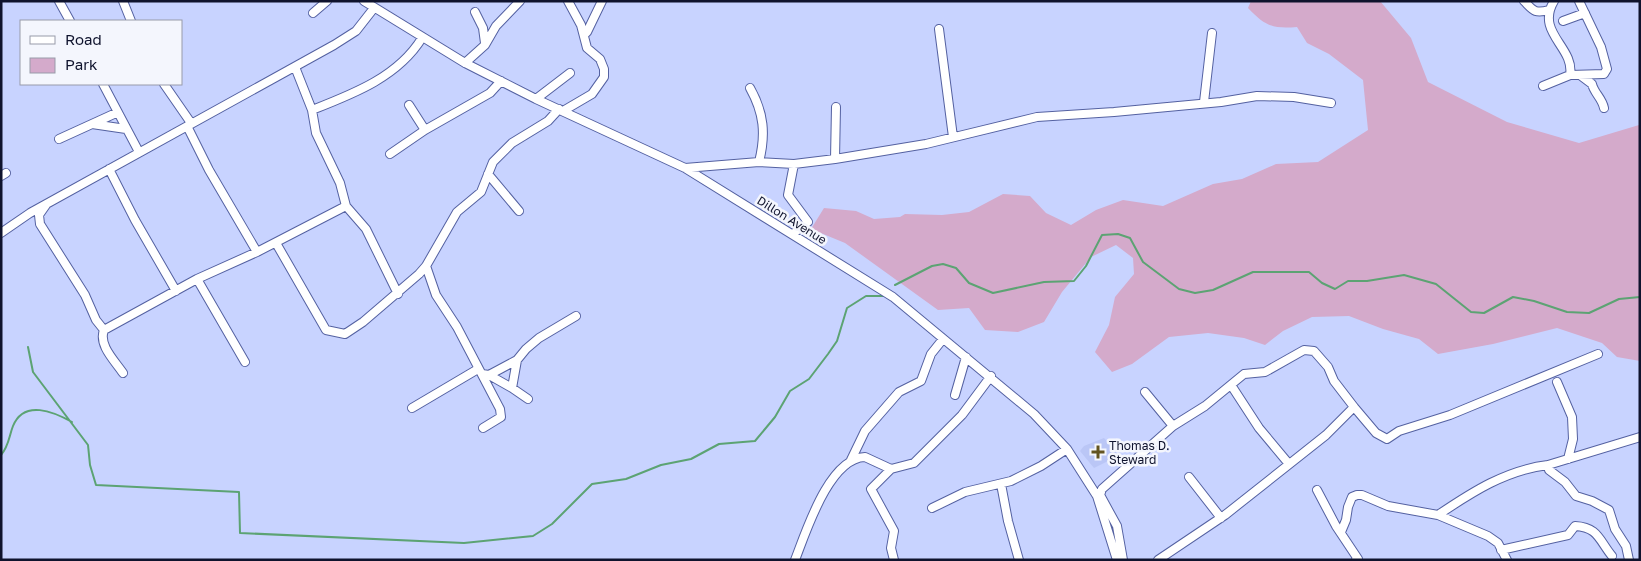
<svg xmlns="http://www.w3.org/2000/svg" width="1641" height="561" font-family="'Golos Text',sans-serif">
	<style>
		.built { fill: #bac6f6 }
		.green { fill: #d4aacb }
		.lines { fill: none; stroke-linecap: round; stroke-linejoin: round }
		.stream { stroke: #5ca373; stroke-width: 2 }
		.minor-casing { stroke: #5461a1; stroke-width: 10 }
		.minor { stroke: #fff; stroke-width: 8 }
		.poi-dot { fill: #635421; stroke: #f4f6fd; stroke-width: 2 }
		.labels { text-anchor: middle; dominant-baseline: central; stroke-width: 5; stroke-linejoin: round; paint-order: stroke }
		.street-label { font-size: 12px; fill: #0f132d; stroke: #f4f6fd }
		.poi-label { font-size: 12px; fill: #0f132d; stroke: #f4f6fd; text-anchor: start }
	</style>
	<rect width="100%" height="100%" fill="#c8d3ff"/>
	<path class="built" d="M1104,438L1117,453L1114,458L1094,468L1080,451L1084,446Z"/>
	<path class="green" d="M1251,1H1380L1411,38L1428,82L1507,122L1579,143L1639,125L1640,361L1617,357L1602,343L1557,328L1493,344L1438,354L1419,339L1383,329L1349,316L1312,317L1283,331L1265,345L1244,338L1208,333L1169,337L1132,364L1112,372L1095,352L1109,325L1115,297L1134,274L1133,258L1116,245L1091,257L1062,292L1044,322L1018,332L985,330L969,308L938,310L845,243L811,229L824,208L856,211L874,219L900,217L905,214L942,215L969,212L1003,194L1030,196L1046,213L1071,225L1096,210L1123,200L1163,206L1213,184L1242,179L1276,164L1318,162L1368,130L1363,80L1329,54L1307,43L1297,27C1273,29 1265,26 1248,8Z"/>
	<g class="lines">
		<path class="stream" d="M895,285L932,266L943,264L956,268L969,283L993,293L1044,282L1074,281L1086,266L1102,235L1118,234L1130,238L1143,262L1179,289L1195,293L1213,290L1253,272H1309L1322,283L1335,289L1348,281H1367L1404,275L1436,284L1471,312L1484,313L1513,297L1534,301L1567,312L1589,313L1619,299L1640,297
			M28,347L33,372L88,445L90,465L96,485L239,492L240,533L464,543L533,536L552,524L592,484L626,479L661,465L691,459L719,444L755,441L775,417L790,391L809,379L828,354L837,341L847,308L866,296H884
			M1,455C9,446 9,436 13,426C24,399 54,412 72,422"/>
		<defs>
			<path id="minor" d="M59,1L70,21
				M123,1L131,21
				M364,1L465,63L536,99L685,168L893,297L1034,414L1067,449L1097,496L1117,560
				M1524,1C1533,10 1534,14 1549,10
				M475,12L483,28L485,43
				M313,13L327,1
				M1563,21L1585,13
				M939,29L953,137
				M585,34L587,32L602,1
				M465,63L485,45L496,26L520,1
				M1570,75L1604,74L1607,69L1601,47L1579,1
				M1580,75L1592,84C1594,93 1602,98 1604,108
				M103,84L139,152
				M164,84L191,123
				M1543,86L1570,75C1575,47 1535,33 1554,1
				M750,88C764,113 766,134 759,162
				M536,99L570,73
				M1204,102L1212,33
				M409,105L425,130
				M312,110C353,94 398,77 422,38
				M563,111L592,94L604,77V69L600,59L587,48L581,25L568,1
				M92,124L126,129
				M187,126L209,170L257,252
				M59,139L116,113
				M390,154L425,130L490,93L501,81
				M835,159L836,107
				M685,168L759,162L794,164L835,159L926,144L1037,117L1114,112L1221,102L1257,96L1294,97L1331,103
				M109,169L135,220L176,291
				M488,174L519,211
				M1,176L6,173
				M46,205L39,215L40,224L85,295L96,320L104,330
				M346,206L366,229L398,294
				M1,233L30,213L334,45L356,31L374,8
				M793,234L808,222L788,195L794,164
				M276,243L326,330L345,334L363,322L419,274L426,266L457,212L481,192L493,162L512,143L548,121L559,109
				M426,266L436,295L457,327L500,409L501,417L483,428
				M197,279L245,362
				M123,373C115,361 98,345 104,330L197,279L257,252L346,206L340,183L316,133L312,110L295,67
				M482,374L489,375L517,360
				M489,375L512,388
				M1557,382L1572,417L1573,439L1568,459
				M1231,385L1259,428L1289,464
				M1145,392L1173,426
				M955,395L966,357
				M528,399L512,388L517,360L526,349L539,338L576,316
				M412,408L478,369
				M851,460L865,431L899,392L921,381L931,354L943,339
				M1548,465L1549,470L1565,482L1576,496L1592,501L1609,510L1615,529L1626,546L1629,560
				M1189,477L1221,518
				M1001,484L1008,521L1019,560
				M1317,490L1336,526L1358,559L1356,560
				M932,508L965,492L1011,481L1041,466L1067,449
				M1438,515L1488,536L1498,543L1507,560
				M1341,532L1346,520L1348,507L1352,497L1357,495H1362L1388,506L1438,515C1472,492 1506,470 1548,465L1640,437
				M1501,550L1568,535L1575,526C1598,527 1599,540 1612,556
				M795,560C806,532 829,458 865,457L891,469
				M894,560L891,548L894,531L871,489L891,469L914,463L962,415L991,376
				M1123,560L1117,526L1100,495L1102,489L1173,426L1205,406L1244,374L1265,372L1304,350L1314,351L1328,367L1334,381L1354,407
				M1158,560L1225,515L1326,435L1354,407L1376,433L1387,439L1399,431L1450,415L1598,354"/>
		</defs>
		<use href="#minor" class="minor-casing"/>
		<use href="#minor" class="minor"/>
	</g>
	<path class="poi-dot" d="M1095.5 444.5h5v5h5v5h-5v5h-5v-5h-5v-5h5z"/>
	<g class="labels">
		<g class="street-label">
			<text transform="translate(792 220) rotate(32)">Dillon Avenue</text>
		</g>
		<g class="poi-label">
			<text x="1109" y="445">Thomas D.<tspan x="1109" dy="14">Steward</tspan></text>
		</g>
	</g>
	<rect width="1641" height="561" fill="none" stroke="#0f132d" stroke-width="5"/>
	<rect x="20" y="20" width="162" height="65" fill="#f4f6fd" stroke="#989baa"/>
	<rect x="30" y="36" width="25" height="8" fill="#ffffff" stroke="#989baa"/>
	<text x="65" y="45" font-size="15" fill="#0f132d">Road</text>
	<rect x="30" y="58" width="25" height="15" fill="#d4aacb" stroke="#989baa"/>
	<text x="65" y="70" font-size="15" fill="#0f132d">Park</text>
</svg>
